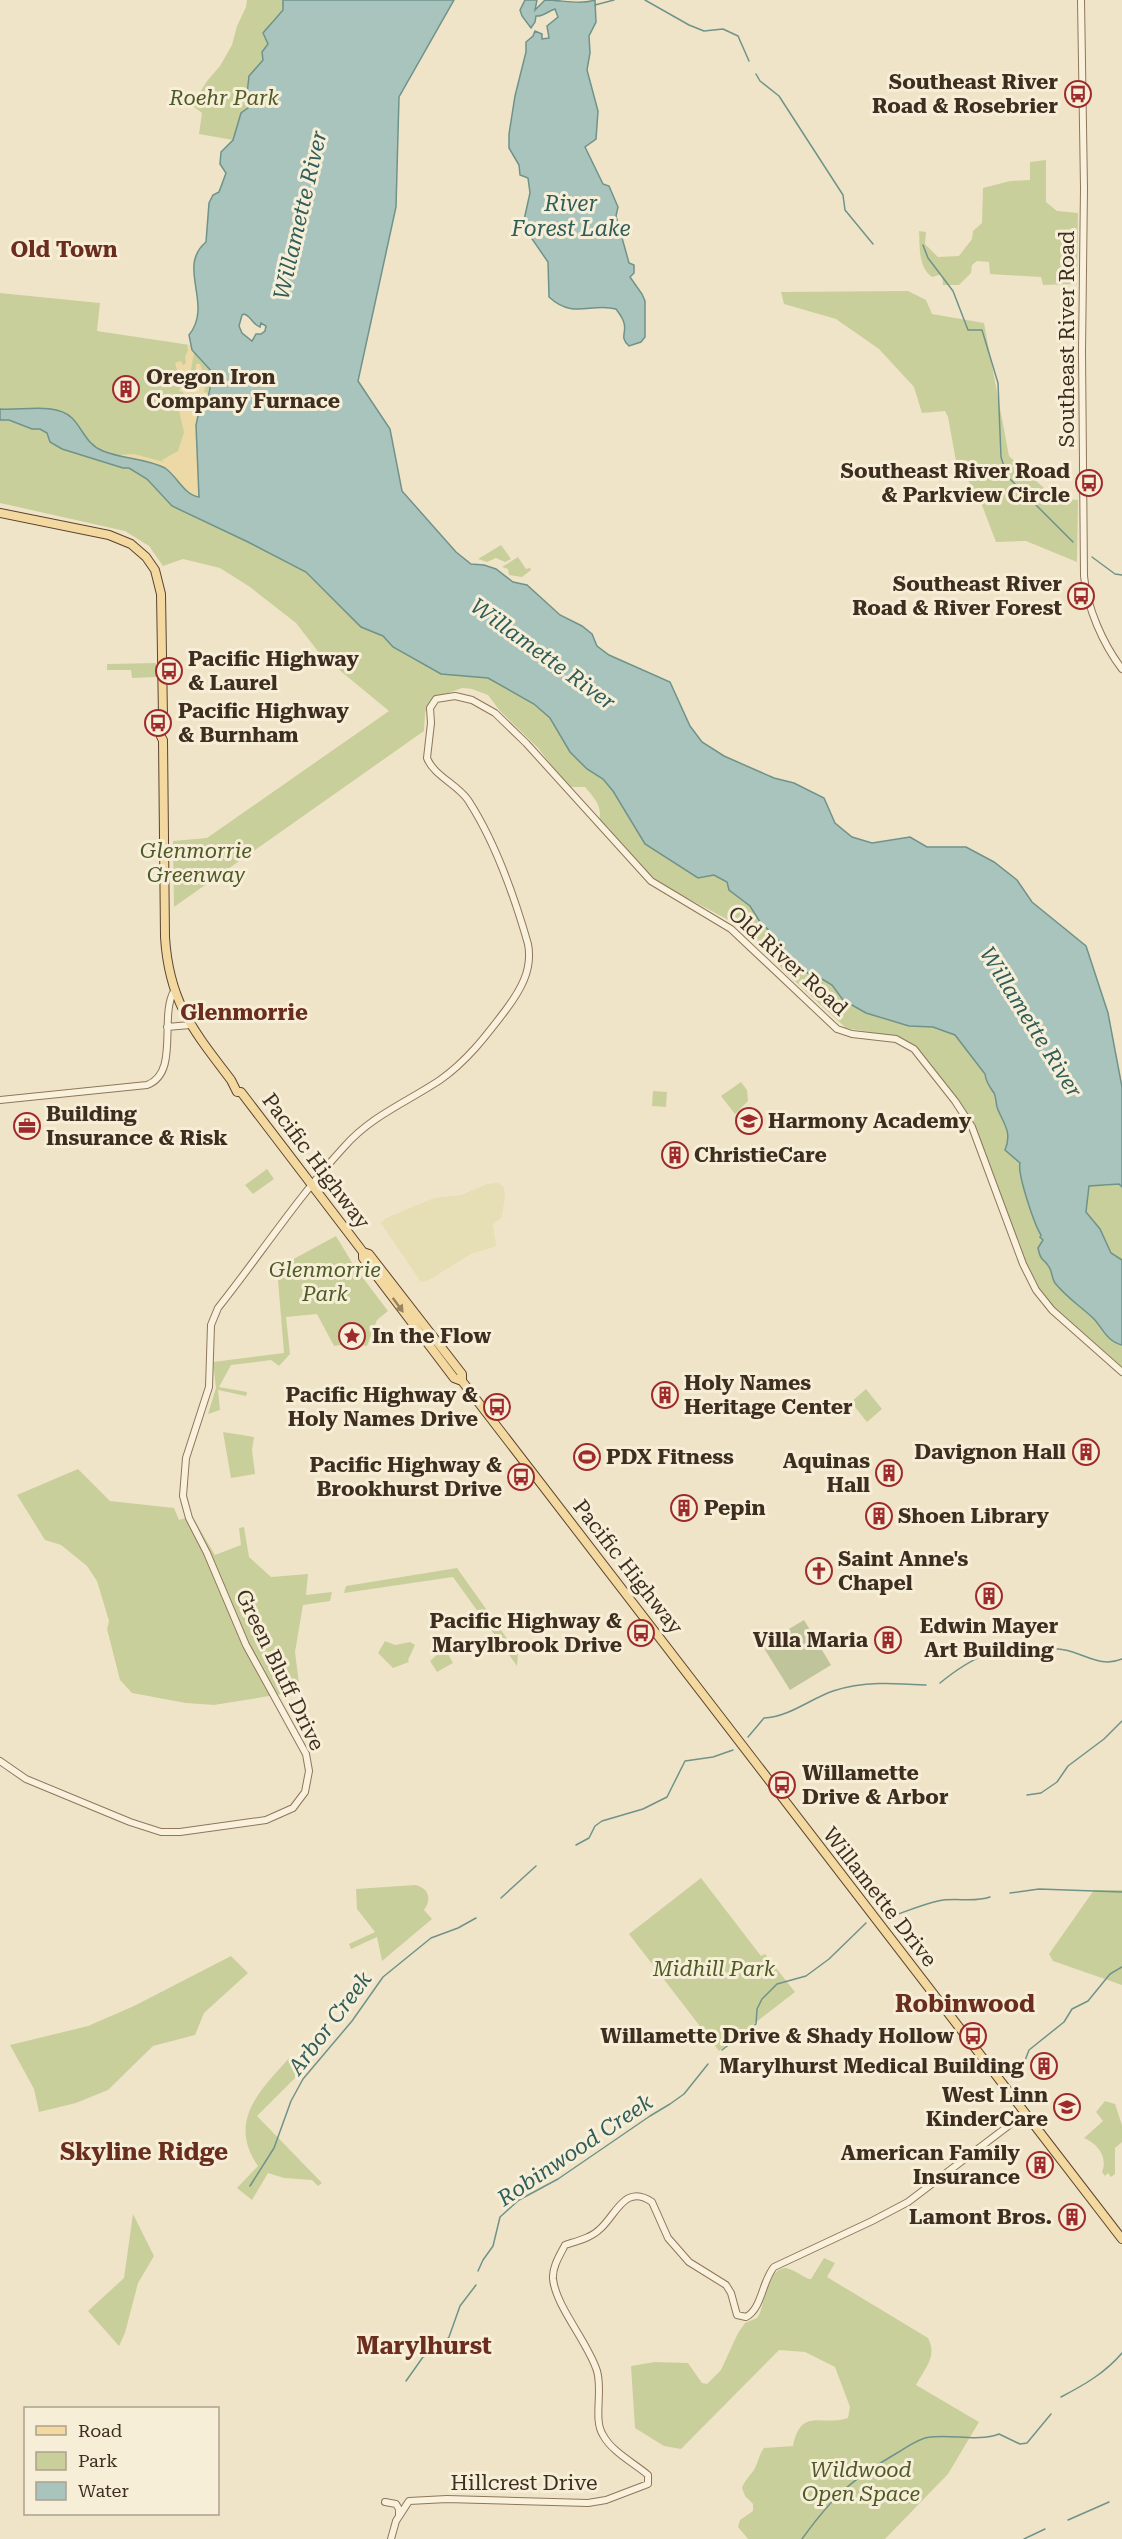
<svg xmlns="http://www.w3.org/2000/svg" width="1122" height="2539" font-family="'Roboto Serif',serif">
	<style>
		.farmland { fill: #e6deb5 }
		.green { fill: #c9cf9b }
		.sand { fill: #ecd9a5 }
		.cemetery { fill: #bfc49a }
		.water { fill: #a9c4bc; stroke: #6f938a; stroke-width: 1.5; fill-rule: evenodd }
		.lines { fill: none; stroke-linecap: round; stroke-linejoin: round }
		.stream { stroke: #6f938a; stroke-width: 1.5 }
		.tertiary-casing { stroke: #8d765c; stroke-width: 8 }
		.primary-casing { stroke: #5b4430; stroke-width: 10 }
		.tertiary { stroke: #faf1dc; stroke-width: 6 }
		.primary { stroke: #f3d9a0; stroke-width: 8 }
		.oneway { fill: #988460 }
		.labels { text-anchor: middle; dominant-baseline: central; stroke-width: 6; stroke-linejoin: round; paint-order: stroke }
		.poi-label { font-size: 21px; font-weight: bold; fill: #3d2e20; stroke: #f7eed8; text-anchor: end }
		.park-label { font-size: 21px; font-style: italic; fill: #4d5a26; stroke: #f7eed8 }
		.street-label { font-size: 21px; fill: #3d2e20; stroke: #f7eed8 }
		.water-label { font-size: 22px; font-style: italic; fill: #2f5d5a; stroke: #f7eed8 }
		.neighbourhood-label { font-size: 22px; font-weight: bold; fill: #6b2e1e; stroke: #f7eed8 }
		.quarter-label { font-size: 24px; font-weight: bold; fill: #6b2e1e; stroke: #f7eed8 }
	</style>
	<rect width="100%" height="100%" fill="#f0e4c8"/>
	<path class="farmland" d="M497,1183L503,1186L505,1194L502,1217L493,1224L496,1246L471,1254L429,1280L421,1282L381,1223L386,1218L434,1198L462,1195L487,1184Z"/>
	<path class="green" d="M247,0H283C286,13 276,14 270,24C267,30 268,37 268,43C268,57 258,66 249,76L252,105L241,113L233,140L199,134L202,113L172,90L187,101L197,97L207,81L220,66L232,45L237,26L246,7Z
		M1046,160V202L1057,211L1078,213L1077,284L1043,285L1041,277L990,274L989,262L977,261L972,265L971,273L959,285H943L942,274L932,277C918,267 920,247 919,231L926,232L925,244L938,257L959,256L972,239L973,231L982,223L983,188L1010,181L1030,180V162Z
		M908,291L926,300L932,314L984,323L1009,456L1055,498L1078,500L1077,562L1026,541L996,542L980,500L956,461L948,417L945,411L922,413L914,387L879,349L836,319L784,304L781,292Z
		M0,293L100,303L97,331L190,345L213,373L208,393L252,540L267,552L306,572L361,627L383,636L393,647L441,674L488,678L534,704L550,718L570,752L587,769L603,779L613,791L645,844L698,878L714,875L727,882L729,890L750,906L760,922L776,937L789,958L814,978L822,979L832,985L843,1000L866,1013L909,1026L933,1027L955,1035L985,1074C986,1083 990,1086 994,1094C996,1098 996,1103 998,1107C1003,1122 1013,1132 1005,1150L1020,1163C1017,1173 1037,1231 1043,1240V1244L1039,1246C1039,1256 1043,1259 1048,1266C1052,1271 1052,1279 1055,1283C1066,1297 1080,1306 1093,1318C1103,1328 1106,1341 1122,1345V1367L1044,1298L1026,1265L982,1148L949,1089L915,1047L898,1037L846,1028L785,972L747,930L663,885L646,872L617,841L609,828L599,821C603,806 594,798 585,787H568L538,748L500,711L488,695L472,689L462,688L443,695L428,704L425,713L424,731L174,907L173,841L207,838L389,711L320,654L296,623L250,587L220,568L183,559L163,566L149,546L125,531L0,503Z
		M501,545L511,559L505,562L496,558L487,562L478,559Z
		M518,557L526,569L530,568L531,570L522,577L509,575L508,569L502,567Z
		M156,663V677L132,678L131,670H107V664Z
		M741,1082L747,1090L748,1101L735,1114L721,1096Z
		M653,1091L667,1092L666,1107L652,1106Z
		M267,1169L274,1179L253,1194L245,1185Z
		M1093,1184L1101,1186L1119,1184L1122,1187V1260L1110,1253L1100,1229L1086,1212L1088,1187Z
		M336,1236L354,1266L388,1311L377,1320L367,1346L353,1343L334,1346L317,1314L286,1317L290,1354L279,1366L271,1360L231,1365L219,1387L247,1392L246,1396L218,1390L220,1410L208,1414L216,1388L213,1362L284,1353L277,1268Z
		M866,1389L882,1409L867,1422L851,1402Z
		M223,1432L254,1437L252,1450L255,1474L231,1478Z
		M78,1469L110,1501L174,1508L179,1520L192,1516L215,1555L241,1545L239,1528L244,1527L249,1557L271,1577L308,1574L306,1595L332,1592L330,1601L303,1605L295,1652L300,1691L214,1705L186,1703L132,1693L120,1680L107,1629L109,1621L97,1581L87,1566L61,1545L45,1540L17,1495Z
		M457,1568L518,1654L517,1666L453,1577L344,1593L346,1586Z
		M385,1641L395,1645L410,1642L415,1645L408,1660L409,1662L393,1668L378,1653Z
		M445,1648L453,1663L437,1672L430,1661Z
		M701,1878L761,1956L765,1954L795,1992L719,2051L629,1934Z
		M415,1885C429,1888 432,1899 424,1910L432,1919L382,1961L377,1937L351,1949L349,1944L375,1932L357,1909L356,1889Z
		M1094,1890H1122V1985L1053,1961L1049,1954Z
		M231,1956L248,1973L204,2013L195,2035L153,2046L108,2090L76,2103L39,2112L34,2089L10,2045L88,2026L134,2006Z
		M289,2058L301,2072L257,2116L322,2183L318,2186L312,2180L284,2178L268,2173L252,2200L237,2188L258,2166C227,2121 260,2091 289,2058Z
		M1105,2101L1115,2104L1122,2125V2142L1115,2148V2174L1111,2177L1108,2173L1105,2176L1102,2172C1108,2157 1098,2144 1084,2138L1103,2121L1096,2112Z
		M133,2214L154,2256L138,2283L125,2333L119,2346L88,2311L124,2278Z
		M824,2258L835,2263L827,2277L928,2338C938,2357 924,2369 916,2385L979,2422L948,2474L885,2539H748L738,2527L740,2520L753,2511V2504L745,2496L742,2488C745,2479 753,2473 756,2466C759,2459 759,2455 764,2448L793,2446C801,2406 822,2427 848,2418L850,2407L835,2367L805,2352L779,2350L681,2449L664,2446L635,2428L631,2366L655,2362L688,2363L702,2383L707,2384L721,2370L738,2333L745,2323L757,2318L760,2313C764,2301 769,2267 786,2268C793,2269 802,2276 809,2279H811Z"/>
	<path class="sand" d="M187,345H190L194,353L190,375L198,377L199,373L197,372L196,376V364H200L204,376L198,381L199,385L205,388L204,392L208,393L206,408L201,412L196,425L200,491L197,497C183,492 178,476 165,469C152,461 135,459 119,455L134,454L164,462L162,460L178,451L184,432L179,411L184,393L179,391L182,383L173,377L172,373H178L175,363L181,361L183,365L186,363L185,356L188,351Z"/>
	<path class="cemetery" d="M804,1620L831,1665L790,1690L762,1645Z"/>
	<path class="water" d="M283,0H454L399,97L396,207L358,381L390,429L402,491L456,552L471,564L484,565L496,569L513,582L527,585L560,615L582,626L592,634L597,646L609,655L670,682L690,726L702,742L724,756L774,778L794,783L824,798L835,823L852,837L872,843L910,837L927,847H966L994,862L1017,880L1032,902L1086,946L1108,1013L1122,1087V1187L1119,1184L1089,1186L1086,1212L1100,1229L1111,1253L1122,1260V1345C1106,1341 1103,1328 1093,1318C1080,1306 1066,1297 1055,1283C1052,1279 1052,1271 1049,1267C1044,1258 1041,1263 1038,1248L1043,1240L1040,1237L1041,1235C1035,1226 1017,1174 1020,1163L1005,1150C1013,1131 1002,1122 997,1107C996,1103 996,1097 994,1093C990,1087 986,1083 985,1074L955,1035L933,1027L909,1026L866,1013L843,1000L832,985L822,979L814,978L789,958L776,937L760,922L750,906L729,890L727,882L714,875L698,878L645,844L613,791L603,779L587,769L570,752L550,718L534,704L488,678L441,674L393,647L383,636L361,627L306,572L248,542L172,506L147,479L129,468H123L62,449L50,442L47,433L40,429H32L9,420H0V409C21,411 55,402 72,418C83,429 86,444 103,451C122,459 145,458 165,468C177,476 184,495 199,497L196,425L198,416L206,408L213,373L192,350L189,335C214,304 176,267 206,242L209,203L213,195L219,192L226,173L220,164L221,152L233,140L241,113L252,105L253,101L247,94L249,76L263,60L262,52L268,44L263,33L283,10ZM244,314C251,316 253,325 260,327L261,323L266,326L265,331L261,334H256L252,341L242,333L239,326L242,315Z
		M525,0H537L535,10L545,0C562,0 580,5 595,0L596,22L589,36L590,53L587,70L598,111L596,139L585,147L603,184L609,186L618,207L616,216L629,263L634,265V273L630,277L642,294L645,301V337L641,342L629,346C619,337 627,333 624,323C623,318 619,313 616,309C591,302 574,320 549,297L548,262L530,236L524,220L530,193L528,178L520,175L519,165L509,148V134L515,96L526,52V42L533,36L535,31L542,34V39L549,38L547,26L558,17L555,9C548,11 543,17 536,16L535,22L531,28L522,16L520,10Z"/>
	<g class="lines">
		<path class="stream" d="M645,0L689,25L704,31L723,29L738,36L749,61
			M595,5L614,0
			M756,74L760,81L779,96L843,195L845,210L873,244
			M923,245L928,258L953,291L968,330H982L998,383L1001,457L1007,476L1073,542
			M1092,557L1115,574L1122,575
			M940,1683C972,1657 995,1646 1037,1649C1046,1649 1056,1648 1065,1650C1085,1654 1101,1668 1122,1659
			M748,1737L764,1718C789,1717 810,1699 833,1691C863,1681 894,1683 926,1685
			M1027,1795L1041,1793L1057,1782L1068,1766L1104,1739L1122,1721
			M576,1845L589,1838L595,1826L602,1821L643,1809L667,1797L685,1761L713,1757L733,1750
			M1010,1893L1039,1889L1122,1892
			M501,1898L536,1866
			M886,1918C903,1913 920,1905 938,1901C956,1897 973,1903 990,1897
			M722,2050L756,2024L757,2009L762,1999L777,1984L806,1976L829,1959L866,1923
			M1013,2078L1024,2063L1029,2050L1064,2022L1072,2009L1088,2001L1110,1974L1122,1967
			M250,2186L274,2148L291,2101L303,2079L352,2021L383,1977L431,1938L458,1928L476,1918
			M478,2271L483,2260L493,2246L500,2217L519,2200L558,2179L650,2116L670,2104L684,2094L708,2064
			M406,2381L423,2357L436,2351L449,2337L460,2306L476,2285
			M1061,2397C1084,2385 1105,2373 1122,2353
			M1068,2520L1109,2502
			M802,2539C833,2496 851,2480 897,2453C907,2447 919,2438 930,2437C953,2434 978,2442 999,2434L1020,2444L1027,2443L1051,2414
			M1024,2539L1045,2529"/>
		<defs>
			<path id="tertiary" d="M1081,0L1084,188L1082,352L1084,576C1087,608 1103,644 1122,669
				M167,1027L190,1025
				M0,1100L147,1085C180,1073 159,1017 174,991
				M0,1761L26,1779L130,1822L161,1832H180L266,1820L293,1808L305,1792L309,1771L306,1754L246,1645L207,1553L189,1518L183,1496L186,1458L209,1387L211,1325L218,1308C260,1255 298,1197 344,1147C371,1116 407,1102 440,1080C467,1061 486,1036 505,1011C520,991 533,970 528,944C514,895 496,843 468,800C457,784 434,776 427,758L431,723L430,708L436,699L455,696L472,700L495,713L526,743L651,881L731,929L837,1029L852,1034L896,1039L914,1049L955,1101L972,1127L1023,1264L1036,1290L1052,1310L1122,1372
				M385,2502L396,2504L399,2509V2515
				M391,2539L396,2521L409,2501L447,2499L588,2503L606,2500L648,2484V2475C634,2463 612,2452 603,2435C593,2420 603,2391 597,2371C588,2342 556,2307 553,2279C552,2267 560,2255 565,2245C577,2241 591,2238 600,2229C616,2215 625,2183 652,2202L668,2238L689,2262L726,2285L731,2293L737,2315L746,2317C762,2309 762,2281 774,2267L872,2221L908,2202L1024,2114"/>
			<path id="primary" d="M0,513L109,535L131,544L146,557L155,570L161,594L163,717C159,723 159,735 163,740L165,937C169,1002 193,1030 231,1080L237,1092H241L347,1231L363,1252V1258L454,1378L462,1381
				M363,1252L369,1254L462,1374V1381L1122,2239"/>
		</defs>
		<use href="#tertiary" class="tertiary-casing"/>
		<use href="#primary" class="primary-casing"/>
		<use href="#tertiary" class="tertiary"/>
		<use href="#primary" class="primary"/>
	</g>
	<defs><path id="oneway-solid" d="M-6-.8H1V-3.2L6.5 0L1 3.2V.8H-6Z" transform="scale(1.5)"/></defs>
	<use class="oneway" href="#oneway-solid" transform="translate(398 1305) rotate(54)"/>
	<defs>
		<symbol id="bus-ring" viewBox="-11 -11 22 22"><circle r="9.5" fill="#f7eed8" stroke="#9e2a2b" stroke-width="1.5"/><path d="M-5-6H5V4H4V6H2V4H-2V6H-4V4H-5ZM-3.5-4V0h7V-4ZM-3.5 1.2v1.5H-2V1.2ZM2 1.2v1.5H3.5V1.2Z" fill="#9e2a2b"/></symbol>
		<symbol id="building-ring" viewBox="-11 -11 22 22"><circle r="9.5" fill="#f7eed8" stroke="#9e2a2b" stroke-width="1.5"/><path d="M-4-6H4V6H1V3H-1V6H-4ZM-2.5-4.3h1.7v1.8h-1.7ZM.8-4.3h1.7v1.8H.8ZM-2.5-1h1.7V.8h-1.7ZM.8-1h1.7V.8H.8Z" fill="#9e2a2b"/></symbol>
		<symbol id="school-ring" viewBox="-11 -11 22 22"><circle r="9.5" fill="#f7eed8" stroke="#9e2a2b" stroke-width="1.5"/><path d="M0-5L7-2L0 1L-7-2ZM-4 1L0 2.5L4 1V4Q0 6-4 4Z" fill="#9e2a2b"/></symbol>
		<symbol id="office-ring" viewBox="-11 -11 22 22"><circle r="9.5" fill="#f7eed8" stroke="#9e2a2b" stroke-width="1.5"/><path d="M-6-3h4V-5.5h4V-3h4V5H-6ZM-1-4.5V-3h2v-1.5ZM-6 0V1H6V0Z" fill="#9e2a2b"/></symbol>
		<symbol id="sight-ring" viewBox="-11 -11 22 22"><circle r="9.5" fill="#f7eed8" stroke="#9e2a2b" stroke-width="1.5"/><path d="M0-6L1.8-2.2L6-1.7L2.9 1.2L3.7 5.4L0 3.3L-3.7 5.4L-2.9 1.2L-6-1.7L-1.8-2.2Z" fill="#9e2a2b"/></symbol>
		<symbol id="stadium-ring" viewBox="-11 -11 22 22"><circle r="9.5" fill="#f7eed8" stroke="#9e2a2b" stroke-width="1.5"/><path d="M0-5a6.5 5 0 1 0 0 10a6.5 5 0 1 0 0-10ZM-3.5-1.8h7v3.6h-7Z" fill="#9e2a2b"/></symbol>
		<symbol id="church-ring" viewBox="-11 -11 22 22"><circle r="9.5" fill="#f7eed8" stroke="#9e2a2b" stroke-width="1.5"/><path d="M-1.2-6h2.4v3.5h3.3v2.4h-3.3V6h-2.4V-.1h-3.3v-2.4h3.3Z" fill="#9e2a2b"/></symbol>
	</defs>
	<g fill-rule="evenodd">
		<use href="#bus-ring" x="1063" y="79" width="30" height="30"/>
		<use href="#building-ring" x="111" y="374" width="30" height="30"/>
		<use href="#bus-ring" x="1074" y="468" width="30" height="30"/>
		<use href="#bus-ring" x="1066" y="581" width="30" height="30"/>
		<use href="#bus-ring" x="154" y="656" width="30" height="30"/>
		<use href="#bus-ring" x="143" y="708" width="30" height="30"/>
		<use href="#school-ring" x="734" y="1106" width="30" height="30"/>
		<use href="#office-ring" x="12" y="1111" width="30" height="30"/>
		<use href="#building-ring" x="660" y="1140" width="30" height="30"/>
		<use href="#sight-ring" x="337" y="1321" width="30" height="30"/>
		<use href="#building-ring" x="650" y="1380" width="30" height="30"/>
		<use href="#bus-ring" x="482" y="1392" width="30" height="30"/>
		<use href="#building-ring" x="1071" y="1437" width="30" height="30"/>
		<use href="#stadium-ring" x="572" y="1442" width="30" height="30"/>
		<use href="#building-ring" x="874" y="1458" width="30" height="30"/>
		<use href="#bus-ring" x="506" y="1462" width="30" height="30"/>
		<use href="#building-ring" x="669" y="1493" width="30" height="30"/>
		<use href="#building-ring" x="864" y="1501" width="30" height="30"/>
		<use href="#church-ring" x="804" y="1556" width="30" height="30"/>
		<use href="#building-ring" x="974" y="1581" width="30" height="30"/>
		<use href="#bus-ring" x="626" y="1618" width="30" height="30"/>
		<use href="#building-ring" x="873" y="1625" width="30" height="30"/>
		<use href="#bus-ring" x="767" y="1770" width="30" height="30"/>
		<use href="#bus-ring" x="958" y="2021" width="30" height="30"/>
		<use href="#building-ring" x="1029" y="2051" width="30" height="30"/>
		<use href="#school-ring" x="1052" y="2092" width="30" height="30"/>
		<use href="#building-ring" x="1025" y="2150" width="30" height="30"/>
		<use href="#building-ring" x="1057" y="2202" width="30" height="30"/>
	</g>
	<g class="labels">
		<g class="poi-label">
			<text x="1058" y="82">Southeast River<tspan x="1058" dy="24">Road &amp; Rosebrier</tspan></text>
			<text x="146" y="377" text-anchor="start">Oregon Iron<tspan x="146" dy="24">Company Furnace</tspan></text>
			<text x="1070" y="471">Southeast River Road<tspan x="1070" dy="24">&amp; Parkview Circle</tspan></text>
			<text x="1062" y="584">Southeast River<tspan x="1062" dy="24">Road &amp; River Forest</tspan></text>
			<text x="188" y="659" text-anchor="start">Pacific Highway<tspan x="188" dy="24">&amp; Laurel</tspan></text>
			<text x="178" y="711" text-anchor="start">Pacific Highway<tspan x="178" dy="24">&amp; Burnham</tspan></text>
			<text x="46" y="1114" text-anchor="start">Building<tspan x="46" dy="24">Insurance &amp; Risk</tspan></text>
			<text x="768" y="1121" text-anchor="start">Harmony Academy</text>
			<text x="694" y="1155" text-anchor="start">ChristieCare</text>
			<text x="372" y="1336" text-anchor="start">In the Flow</text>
			<text x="684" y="1383" text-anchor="start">Holy Names<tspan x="684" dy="24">Heritage Center</tspan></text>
			<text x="478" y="1395">Pacific Highway &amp;<tspan x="478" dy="24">Holy Names Drive</tspan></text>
			<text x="1066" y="1452">Davignon Hall</text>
			<text x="606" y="1457" text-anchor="start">PDX Fitness</text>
			<text x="870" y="1461">Aquinas<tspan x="870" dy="24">Hall</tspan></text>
			<text x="502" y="1465">Pacific Highway &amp;<tspan x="502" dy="24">Brookhurst Drive</tspan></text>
			<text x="704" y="1508" text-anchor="start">Pepin</text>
			<text x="898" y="1516" text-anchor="start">Shoen Library</text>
			<text x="838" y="1559" text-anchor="start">Saint Anne's<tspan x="838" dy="24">Chapel</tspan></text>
			<text x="622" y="1621">Pacific Highway &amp;<tspan x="622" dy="24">Marylbrook Drive</tspan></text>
			<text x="989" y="1626" text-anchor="middle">Edwin Mayer<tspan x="989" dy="24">Art Building</tspan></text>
			<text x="868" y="1640">Villa Maria</text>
			<text x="802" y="1773" text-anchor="start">Willamette<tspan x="802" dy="24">Drive &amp; Arbor</tspan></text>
			<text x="954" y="2036">Willamette Drive &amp; Shady Hollow</text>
			<text x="1024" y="2066">Marylhurst Medical Building</text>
			<text x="1048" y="2095">West Linn<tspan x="1048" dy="24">KinderCare</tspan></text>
			<text x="1020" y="2153">American Family<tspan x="1020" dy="24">Insurance</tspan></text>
			<text x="1052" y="2217">Lamont Bros.</text>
		</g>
		<g class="park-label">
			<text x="224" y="98">Roehr Park</text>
			<text x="196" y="851">Glenmorrie<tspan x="196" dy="24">Greenway</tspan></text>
			<text x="325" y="1270">Glenmorrie<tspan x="325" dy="24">Park</tspan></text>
			<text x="714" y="1969">Midhill Park</text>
			<text x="861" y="2470">Wildwood<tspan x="861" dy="24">Open Space</tspan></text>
		</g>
		<g class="street-label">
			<text transform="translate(1067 339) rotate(-90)">Southeast River Road</text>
			<text transform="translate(788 961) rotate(42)">Old River Road</text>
			<text transform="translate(316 1161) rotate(53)">Pacific Highway</text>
			<text transform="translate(628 1567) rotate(52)">Pacific Highway</text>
			<text transform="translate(280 1670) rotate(64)">Green Bluff Drive</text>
			<text transform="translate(880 1897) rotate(52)">Willamette Drive</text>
			<text x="524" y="2483">Hillcrest Drive</text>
		</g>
		<g class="water-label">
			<text x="571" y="203">River<tspan x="571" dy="25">Forest Lake</tspan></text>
			<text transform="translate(300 215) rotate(-77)">Willamette River</text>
			<text transform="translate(543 654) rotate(36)">Willamette River</text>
			<text transform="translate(1031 1022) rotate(58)">Willamette River</text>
			<text transform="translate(330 2023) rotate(-53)">Arbor Creek</text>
			<text transform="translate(575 2150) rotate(-34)">Robinwood Creek</text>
		</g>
		<g class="neighbourhood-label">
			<text x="64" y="249">Old Town</text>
			<text x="244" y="1012">Glenmorrie</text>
		</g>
		<g class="quarter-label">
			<text x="965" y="2004">Robinwood</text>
			<text x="144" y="2152">Skyline Ridge</text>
			<text x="424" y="2346">Marylhurst</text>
		</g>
	</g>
	<rect x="24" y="2407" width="195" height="108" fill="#f7eed8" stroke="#ada18e" stroke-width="1.5"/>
	<rect x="36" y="2426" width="30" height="9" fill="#f3d9a0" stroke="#ada18e" stroke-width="1.5"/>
	<text x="78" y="2437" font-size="18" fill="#3d2e20">Road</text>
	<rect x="36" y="2452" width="30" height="18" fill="#c9cf9b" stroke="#ada18e" stroke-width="1.5"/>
	<text x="78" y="2467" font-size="18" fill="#3d2e20">Park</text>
	<rect x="36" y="2482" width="30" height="18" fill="#a9c4bc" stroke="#ada18e" stroke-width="1.5"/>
	<text x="78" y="2497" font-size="18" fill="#3d2e20">Water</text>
</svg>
